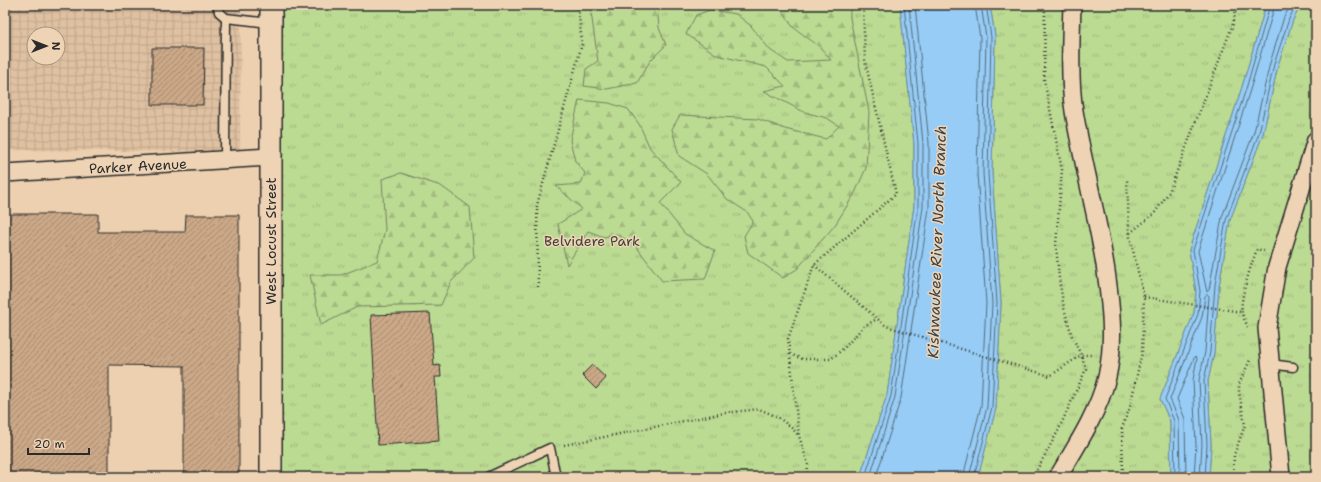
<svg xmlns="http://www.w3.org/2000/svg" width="1321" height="482" font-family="'Shantell Sans',sans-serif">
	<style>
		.industrial { fill: url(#industrial-grid); fill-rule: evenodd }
		.grass { fill: url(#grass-tufts); stroke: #73825e }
		.forest { fill: url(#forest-firs); stroke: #73825e }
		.water { fill: #96ccf5; stroke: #6b8ca4 }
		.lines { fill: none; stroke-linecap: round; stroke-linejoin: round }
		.shore { stroke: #566b7c; stroke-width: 1 }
		.building { fill: url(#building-hatch); stroke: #2b2b2b }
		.service-casing { stroke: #2b2b2b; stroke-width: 11 }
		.minor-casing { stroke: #2b2b2b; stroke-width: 20 }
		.tertiary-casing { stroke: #2b2b2b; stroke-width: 24 }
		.path { stroke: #2b2b2b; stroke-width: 2.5; stroke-dasharray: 1 3; stroke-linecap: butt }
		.service { stroke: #eed4b5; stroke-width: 8 }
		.minor { stroke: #eed4b5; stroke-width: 17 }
		.tertiary { stroke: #eed4b5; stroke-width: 21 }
		.labels { text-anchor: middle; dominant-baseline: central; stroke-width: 3; stroke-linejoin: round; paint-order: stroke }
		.street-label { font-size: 14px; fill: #2b2b2b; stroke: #eed4b5 }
		.park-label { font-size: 14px; fill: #41453a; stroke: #eed4b5 }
		.water-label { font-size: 15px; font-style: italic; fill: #3b4349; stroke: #eed4b5 }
	</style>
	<defs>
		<pattern id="industrial-grid" width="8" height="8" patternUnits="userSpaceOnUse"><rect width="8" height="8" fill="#dfc1a1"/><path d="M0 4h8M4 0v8" fill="none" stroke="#c0a68b"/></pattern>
		<pattern id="grass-tufts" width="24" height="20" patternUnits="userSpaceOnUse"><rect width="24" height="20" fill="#bbda92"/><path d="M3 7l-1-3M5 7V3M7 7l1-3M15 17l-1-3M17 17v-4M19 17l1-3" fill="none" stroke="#a1bb7e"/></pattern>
		<pattern id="forest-firs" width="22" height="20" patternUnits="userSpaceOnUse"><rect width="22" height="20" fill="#bbda92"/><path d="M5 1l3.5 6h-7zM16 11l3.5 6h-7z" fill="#a1bb7e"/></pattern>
		<pattern id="building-hatch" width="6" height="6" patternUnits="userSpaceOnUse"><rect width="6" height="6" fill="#cba887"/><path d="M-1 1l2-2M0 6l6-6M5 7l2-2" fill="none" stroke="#a5896f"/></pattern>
	</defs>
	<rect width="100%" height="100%" fill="#edd0af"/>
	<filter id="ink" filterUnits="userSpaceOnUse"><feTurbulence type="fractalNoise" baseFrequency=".025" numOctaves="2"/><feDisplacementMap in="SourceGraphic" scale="8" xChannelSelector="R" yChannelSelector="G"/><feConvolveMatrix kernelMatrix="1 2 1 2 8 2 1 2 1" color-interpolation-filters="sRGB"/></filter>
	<g filter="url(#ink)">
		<path class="industrial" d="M5,5H241L240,152L5,150ZM34,34H58V58H34Z"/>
		<path class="grass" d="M271,5H900L914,144V206L887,395L860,477H271Z
			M990,5H1266L1242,87L1189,250L1196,291L1194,313L1160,399L1170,421L1171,477H978L996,408L1001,303L992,173L995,36Z
			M1301,5H1316V477H1209L1211,445L1208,381L1214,353L1219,286L1230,220L1263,134L1278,65L1293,20Z"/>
		<path class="forest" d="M590,5H657L659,28L666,45L650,61L637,83L607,89L584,86L586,69L598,61Z
			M780,5H850V18L869,112L866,168L855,193L835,225L797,269L783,278L748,253L744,236L753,221L747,212L727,199L707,174L679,156L672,129L680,115L758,119L785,129L826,139L839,126L827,118L804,112L764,91L785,86L766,67L717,55L686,34L696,15L710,10L736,14L751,26L770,50L788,62L831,60L820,47L793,27L779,6Z
			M579,100L609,103L628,109L639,124L650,148L681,182L660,203L685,234L715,251L705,279L662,281L636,246L617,234L604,237L588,231L567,265L558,224L582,209L556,186L581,184L585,173L575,161L570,140Z
			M401,173L441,186L470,207L474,258L451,282L441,305L357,307L321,325L310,275H341L377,261L385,230L382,179Z"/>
		<path class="water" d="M900,5H990L995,36L992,173L1001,303L996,408L978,477H860L887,395L914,206V144Z
			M1266,5H1301L1293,20L1278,65L1263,134L1230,220L1219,286L1214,353L1208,381L1211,445L1209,477H1171L1170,421L1160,399L1194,313L1196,291L1189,250L1242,87Z"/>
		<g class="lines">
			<path class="shore" d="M1275,5L1250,90L1198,251L1207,292L1209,290L1222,217L1254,132L1270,63L1284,17L1291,5
				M865,477L891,396L918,207V143L904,5
				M870,477L895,397L923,207V143L909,5
				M876,477L901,398L929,208V143L915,5
				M963,477L981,406L986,303L977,173L980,38L975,5
				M969,477L987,407L992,303L983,173L986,37L981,5
				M974,477L992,407L997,303L988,173L991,37L986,5
				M1175,477L1174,421L1165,399L1198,314L1200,291L1193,250L1246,89L1270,5
				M1180,477L1179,420L1170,399L1202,317L1205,296L1207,294L1209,296L1205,352L1199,380L1202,445L1200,477
				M1186,477L1185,419L1177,399L1195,356L1197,358L1193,380L1196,445L1194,477
				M1205,477L1207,445L1204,381L1210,352L1215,285L1226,220L1259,133L1274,64L1289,19L1296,5"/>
		</g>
		<path class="building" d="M152,48H204L203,105H152Z
			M5,214H98V232H185L186,215H239V477H184V366L109,365V477H5Z
			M430,313L434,366L440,365L441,377H435L439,441L378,445L371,315Z
			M592,365L606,378L596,389L582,375Z"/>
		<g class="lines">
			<defs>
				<path id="service" d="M217,5L219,12L226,18L270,23
					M225,160L226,18
					M1270,364L1293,367
					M488,477L550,448L556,477"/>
				<path id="minor" d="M5,173L270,157
					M1058,477C1076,447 1099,411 1107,377C1115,342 1111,306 1106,271C1098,218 1083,165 1074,111C1069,80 1071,37 1072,5
					M1281,477L1267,328L1277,267L1316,140"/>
				<path id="tertiary" d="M271,5V477"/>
			</defs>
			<use href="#service" class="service-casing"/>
			<use href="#minor" class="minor-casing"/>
			<use href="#tertiary" class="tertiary-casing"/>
			<path class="path" d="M1130,233L1154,214L1169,192L1233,24L1237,5
				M814,265L886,326L1050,376L1081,355H1092
				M538,287L537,205L582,44L578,5
				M1144,297L1241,312
				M1248,327C1246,323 1243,317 1242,313C1239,300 1252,262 1257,249L1264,251
				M790,354L803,359H831L844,348L864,326L877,319
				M564,445L724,413L759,409L778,417L793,429L799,436
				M807,477L808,464L799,436L788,339L814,265L896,194L865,61L863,5
				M1033,477L1058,431L1086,369L1081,355L1072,336L1064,308L1059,278L1056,245L1062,170L1044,79L1045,5
				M1123,477L1122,428L1130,407L1142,352L1144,297L1129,233L1127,178
				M1233,477L1234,455L1245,425L1239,392V384L1250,360"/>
			<use href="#service" class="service"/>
			<use href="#minor" class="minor"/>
			<use href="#tertiary" class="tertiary"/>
		</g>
	</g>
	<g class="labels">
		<g class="street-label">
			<text transform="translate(138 166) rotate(-3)">Parker Avenue</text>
			<text transform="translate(271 241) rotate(-90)">West Locust Street</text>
		</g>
		<g class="park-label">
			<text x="592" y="241">Belvidere Park</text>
		</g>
		<g class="water-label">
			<text transform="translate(937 242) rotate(-88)">Kishwaukee River North Branch</text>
		</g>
	</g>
	<rect width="1321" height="482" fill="none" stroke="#eed4b5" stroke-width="20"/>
	<rect x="10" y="10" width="1301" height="462" fill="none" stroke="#2b2b2b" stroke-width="1.5" filter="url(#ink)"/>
	<g transform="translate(46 46) rotate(90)"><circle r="19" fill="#eed4b5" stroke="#a0907e"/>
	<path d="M0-3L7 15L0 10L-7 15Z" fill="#2b2b2b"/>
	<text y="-6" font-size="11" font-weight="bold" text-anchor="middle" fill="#2b2b2b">N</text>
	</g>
	<path d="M28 448v6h61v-6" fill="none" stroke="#2b2b2b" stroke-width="2"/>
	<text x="34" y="448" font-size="12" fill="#2b2b2b" stroke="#eed4b5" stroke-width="3" paint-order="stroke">20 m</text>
</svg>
